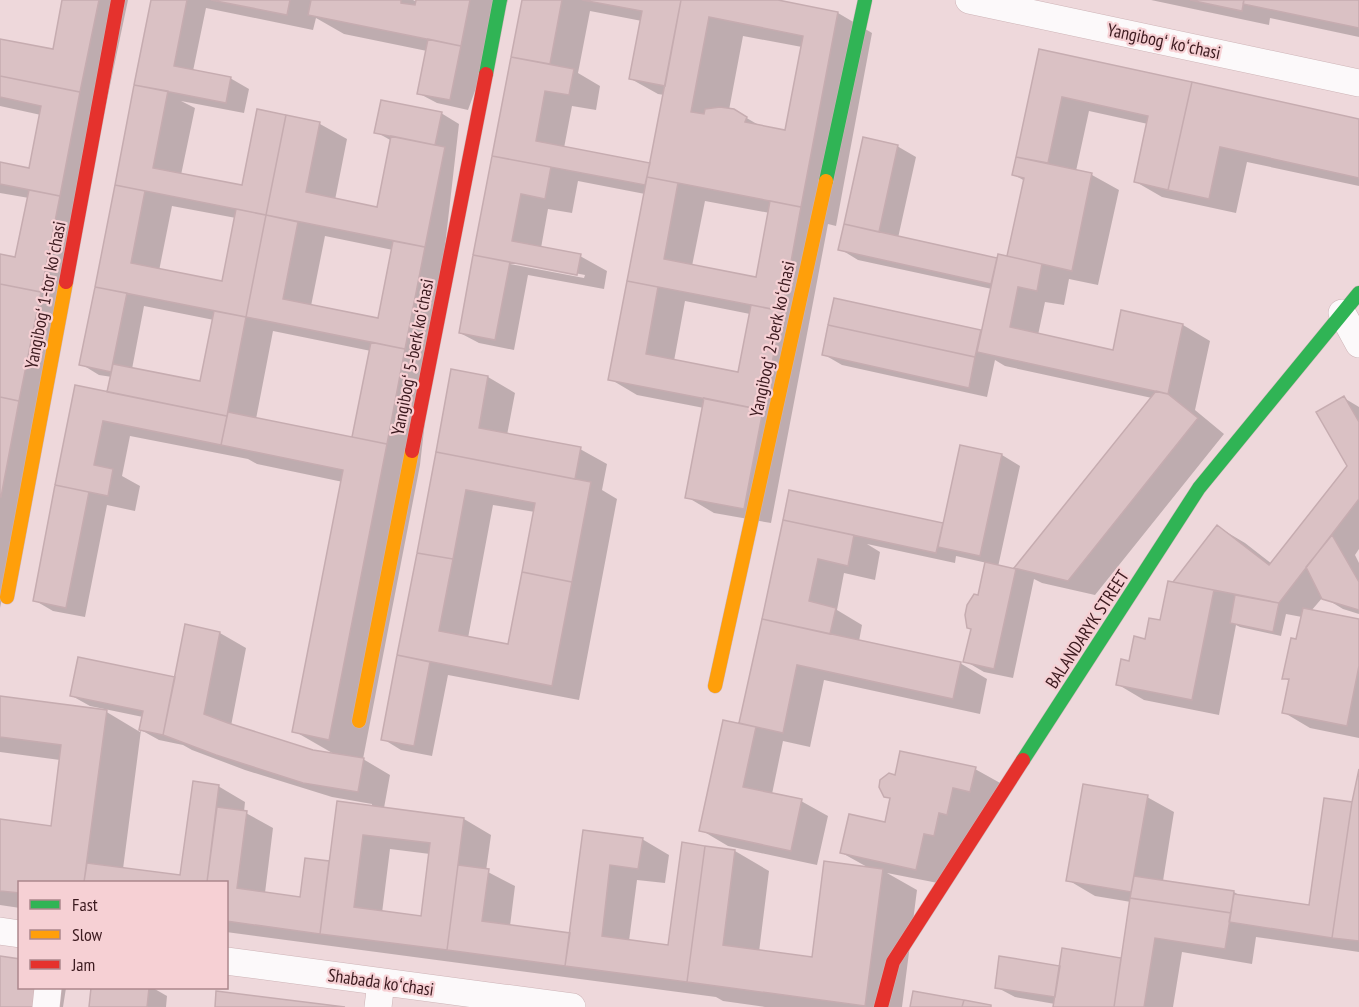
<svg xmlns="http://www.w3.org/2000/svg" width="1359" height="1007" font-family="'PT Sans Narrow',sans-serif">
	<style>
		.shadow { fill: #0003; fill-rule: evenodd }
		.building { fill: #dac1c4; stroke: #c6acb0; stroke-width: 1.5; fill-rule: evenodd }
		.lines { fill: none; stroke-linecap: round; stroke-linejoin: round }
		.street-casing { stroke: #ceb4b7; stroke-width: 28 }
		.fast-casing { stroke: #ceb4b7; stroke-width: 15 }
		.slow-casing { stroke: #ceb4b7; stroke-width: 15 }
		.jam-casing { stroke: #ceb4b7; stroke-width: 15 }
		.street { stroke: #fcf9fa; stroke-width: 27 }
		.fast { stroke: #30b455; stroke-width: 14 }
		.slow { stroke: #ff9f0a; stroke-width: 14 }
		.jam { stroke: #e5322d; stroke-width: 14 }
		.labels { text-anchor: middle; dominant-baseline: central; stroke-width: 4.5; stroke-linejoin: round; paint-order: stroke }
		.street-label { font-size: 18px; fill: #3c1a1f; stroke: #f6d0d4 }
	</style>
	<rect width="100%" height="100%" fill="#eed8db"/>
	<path class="shadow" d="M64,0H128L0,608V255L17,259L29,198L0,193V163L30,169L41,115L0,106V40L54,51Z
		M152,0H413L417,2V0H508L468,110L437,103L418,93L427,51L344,34L316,18L313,30L206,8L193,71L230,78L249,89L244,113L181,101L195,108L181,175L243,187L259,111L320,124L347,139L335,200L379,208L392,141L376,132L441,113L459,124L420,465L363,759L390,775L384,808L464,819L491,835L486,871L515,886L510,926L571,935L584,831L642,839L669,855L665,883L637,880L629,941L670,946L735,851L769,871L759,952L813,959L869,868L842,853L886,824L891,799L885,796L896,777L975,769L1002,784L943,884L887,873L917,890L902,1007H765L723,1001L716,997L226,932V882H20V908L0,905V821L52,827L60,760L0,752V698L105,711L140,732L143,717L90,706L72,696L176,679L220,633L246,648L231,726L313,751L334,754L294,731L343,482L257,464L248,459L130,436L122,476L140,486L135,511L107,505L85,617L53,611L34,600L108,393L112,377L99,375L81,364ZM172,206L236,218L223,283L159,271ZM325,236L393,250L379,320L311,306ZM144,306L214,320L201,383L132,369ZM273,331L371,351L353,438L256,419ZM141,730L159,740L183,745L192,750L245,770L332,797L372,804V807L331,863L307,859L302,898L265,893L273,828L244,812L245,802L218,786L182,877L123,869ZM390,849L430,854L422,918L382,913Z
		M523,0H770L838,13L872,33L836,226L828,224L771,523L714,513L687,497L704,408L637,395L610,379L645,194L578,181L572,213L548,209L541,248L580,256L607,271L604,289L528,275L514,350L479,343L460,333ZM590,11L642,21L631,79L658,94L664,95L651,165L564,148L572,106L596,110L600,86L578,73ZM743,36L802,47L786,132L762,127L733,110H729ZM705,201L770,213L757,279L692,266ZM507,260L585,275L584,278L510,264ZM685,301L750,314L739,374L674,361Z
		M1151,0H1359V37L1270,18L1269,25Z
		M1040,51L1359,121V186L1247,162L1236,213L1162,197L1136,182L1148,124L1089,111L1076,171L1092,175L1119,190L1098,285L1069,279L1064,305L1045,302L1038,335L1114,351L1122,312L1183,325L1210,341L1195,410L1224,434L1095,595L1042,583L1034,579L1013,678L984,672L965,661L987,563L956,556L955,563L867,544L880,552L875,580L844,573L837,610L862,625L859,641L960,663L987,679L980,714L824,680L810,747L783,741L772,794L801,801L828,816L817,865L728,846L701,830L740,725L790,491L944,525L1002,455L1020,466L998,567L1014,570L1152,398L1005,366L995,360L987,397L842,365L823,354L835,300L982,332L992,289L858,260L840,249L897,146L916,157L898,238L998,259L1009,258L1025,181L1014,175Z
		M453,371L488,377L515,393L507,435L580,449L607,464L602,490L617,499L579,700L448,675L432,756L401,750L383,739ZM493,505L535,512L510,646L468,638Z
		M1344,398L1359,407V549L1355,555L1359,563V614L1343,609L1323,597L1311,611L1359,621V738L1310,728L1283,712L1290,681L1284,678L1297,641L1302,617L1286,614L1281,636L1240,627L1236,625L1219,715L1144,700L1117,684L1130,663L1161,622L1174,584L1218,527L1245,543L1272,564L1348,466Z
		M1359,776V952L1256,937L1252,964L1182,952L1173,1007H1055V1004L1015,997L996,987L1059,967L1064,950L1123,959L1131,902L1095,896L1068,880L1147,797L1174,812L1163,881L1234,892L1242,897L1310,907L1353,804Z
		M0,958L20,988H66L63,1007H0Z
		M92,988H153L167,996L166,1007H92L91,1006Z"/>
	<path class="building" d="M62,0H99L80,92L0,76V39L53,49Z
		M151,0H187L174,66L231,77L226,103L134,85Z
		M211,0H290L287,15Z
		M311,0H401V3L415,5L416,0H470L461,46L308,15Z
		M522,0H562L550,64L511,57Z
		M582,0H681L665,86L629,79L642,11Z
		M681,0H778L838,12L801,207L647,177ZM709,17L803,36L785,130L745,122L747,117L734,109L720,107L705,109L704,114L691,112Z
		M1190,0H1244L1242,11Z
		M1244,0H1359V28L1243,4Z
		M428,39L461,46L450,100L417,94Z
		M1039,49L1192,82L1168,190L1134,182L1148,116L1062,97L1048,163L1016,157Z
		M511,57L574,69L569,95L545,91L536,141L650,163L645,185L492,156Z
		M0,76L80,92L60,196L0,184V162L29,168L41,106L0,97Z
		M1192,82L1359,119V178L1220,147L1209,199L1168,190Z
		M134,85L168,91L153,168L242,185L257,109L286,115L266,215L115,185Z
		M381,100L442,112L435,145L374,133Z
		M286,115L320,122L306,192L377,207L391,136L445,147L425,247L266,215Z
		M863,137L898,145L879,232L844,224Z
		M492,156L551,167L545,199L521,194L512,241L581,254L577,275L473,255Z
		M1016,157L1092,173L1072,271L1007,256L1024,178L1012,175Z
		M647,177L678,183L664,259L756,277L770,201L801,207L782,311L627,281Z
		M115,185L145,191L131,263L222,281L236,209L266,215L246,317L95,287Z
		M29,190L60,196L41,292L0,284V254L15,257Z
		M266,215L298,222L283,299L378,318L393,241L425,247L405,349L246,317Z
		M844,224L997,258L991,284L838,250Z
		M998,254L1042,264L1037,291L1018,287L1010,327L1113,350L1121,310L1183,324L1168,394L977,352Z
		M473,255L510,262L495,340L459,333Z
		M627,281L658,287L646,354L738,372L751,305L782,311L763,410L608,380Z
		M0,284L41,292L19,401L0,397Z
		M95,287L127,293L111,372L79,365Z
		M834,298L981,330L975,357L828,325Z
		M214,311L246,317L227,416L107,392L113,364L200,381Z
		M828,325L975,357L969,388L822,355Z
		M371,342L405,349L387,444L352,437Z
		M451,369L488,376L479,428L581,447L575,479L436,452Z
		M75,385L227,416L221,445L103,421L94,465L113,469L108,496L55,485Z
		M1156,391L1168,394L1198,418L1068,581L1014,568Z
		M1344,396L1359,422V499L1279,603L1173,582L1217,525L1269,565L1347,466L1316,412Z
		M0,397L19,401L1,497H0Z
		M704,398L763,410L744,509L685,498Z
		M228,412L387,444L329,740L292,732L343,470L221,445Z
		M960,445L1002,454L980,556L938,547Z
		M436,452L591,482L572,582L522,572L535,503L466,490L453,559L417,553Z
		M55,485L89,492L66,608L33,601Z
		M789,490L943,523L936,553L783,520Z
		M783,520L854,535L848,566L818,559L809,601L836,608L830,634L762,619Z
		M1332,535L1359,582V610L1322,599L1306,567Z
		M417,553L453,559L439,631L508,644L522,572L572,582L552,686L397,655Z
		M985,562L1016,569L994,669L963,662L971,629L967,628L965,615L967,605L974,594L978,595Z
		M1168,581L1214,590L1192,700L1116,685L1121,659L1129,661L1134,636L1145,639L1149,618L1160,620Z
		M1235,595L1279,603L1273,632L1230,623Z
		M1303,608L1359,619V666L1347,726L1282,713L1289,679H1282L1291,638L1296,639Z
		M762,619L961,662L953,699L797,665L783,733L739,723Z
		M185,624L220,632L204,714L228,723L313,750L364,758L358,792L303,783L216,755L163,735Z
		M397,655L430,662L414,746L381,740Z
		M78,657L175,677L163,735L139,730L143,711L70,696Z
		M0,696L107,710L84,882H20V893L0,891V819L51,826L61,745L0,737Z
		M723,720L756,727L743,787L802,799L791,851L699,831Z
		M900,751L976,767L970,792L953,788L947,815L939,813L934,836L924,834L916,870L840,853L849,814L885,822L890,798L884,797L879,787L880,780L889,773L895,775Z
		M1359,769V941L1332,938L1352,802Z
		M193,781L219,785L207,882H84L87,863L180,875Z
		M1083,784L1148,795L1131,892L1066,881Z
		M1324,798L1352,802L1332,938L1229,922L1234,894L1309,905Z
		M337,801L464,818L447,950L320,934ZM363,835L430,843L421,916L354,907Z
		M217,807L247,811L237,888L300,897L305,858L329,861L320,934L226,921V882H207Z
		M583,830L643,838L638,869L610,865L602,936L668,945L682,842L705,846L687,982L565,966Z
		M705,846L735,850L723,945L812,957L824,861L883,869L865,1006L687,982Z
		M458,865L489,869L482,921L570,933L565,966L447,950Z
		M1134,876L1234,891L1231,913L1130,898Z
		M1130,898L1231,913L1225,949L1155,938L1144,1007H1114Z
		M1062,948L1121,958L1114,1007H1053Z
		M0,956L20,959V988H37L34,1007H0Z
		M999,956L1060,966L1055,997L995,988Z
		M91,988H149L147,1007H89Z
		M216,991L345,1007H215Z
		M913,991L964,1000L962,1007H910Z
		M964,1000L991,1005V1007H962Z"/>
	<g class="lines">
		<defs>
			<path id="street" d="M969,0L1359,83
				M1342,313L1359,344
				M0,931L20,934
				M226,961L572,1007
				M46,1007L48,988
				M378,1007L381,982"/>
			<path id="fast" d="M486,74L500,0
				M826,181L865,0
				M1023,760L1199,488L1359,293"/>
			<path id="slow" d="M7,597L66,282
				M715,686L826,181
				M359,721L412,451"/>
			<path id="jam" d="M66,282L118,0
				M412,451L486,74
				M881,1007L893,962L1023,760"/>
		</defs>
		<use href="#street" class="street-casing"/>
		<use href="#fast" class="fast-casing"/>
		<use href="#slow" class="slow-casing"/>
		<use href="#jam" class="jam-casing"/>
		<use href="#street" class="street"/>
		<use href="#fast" class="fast"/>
		<use href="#slow" class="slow"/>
		<use href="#jam" class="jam"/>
	</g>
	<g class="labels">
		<g class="street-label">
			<text transform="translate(1164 41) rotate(12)">Yangibogʻ koʻchasi</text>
			<text transform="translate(45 295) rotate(-79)">Yangibogʻ 1-tor koʻchasi</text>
			<text transform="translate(772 339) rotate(-78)">Yangibogʻ 2-berk koʻchasi</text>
			<text transform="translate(412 357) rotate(-79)">Yangibogʻ 5-berk koʻchasi</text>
			<text transform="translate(1087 629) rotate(-57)">BALANDARYK STREET</text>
			<text transform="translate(381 982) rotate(8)">Shabada koʻchasi</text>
		</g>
	</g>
	<rect x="18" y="881" width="210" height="108" fill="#f6d0d4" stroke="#ac878c" stroke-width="1.5"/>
	<rect x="30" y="900" width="30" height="9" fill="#30b455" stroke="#ac878c" stroke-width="1.5"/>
	<text x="72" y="911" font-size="18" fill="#3c1a1f">Fast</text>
	<rect x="30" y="930" width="30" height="9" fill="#ff9f0a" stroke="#ac878c" stroke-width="1.5"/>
	<text x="72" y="941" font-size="18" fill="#3c1a1f">Slow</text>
	<rect x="30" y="960" width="30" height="9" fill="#e5322d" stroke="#ac878c" stroke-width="1.5"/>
	<text x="72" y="971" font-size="18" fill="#3c1a1f">Jam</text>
</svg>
